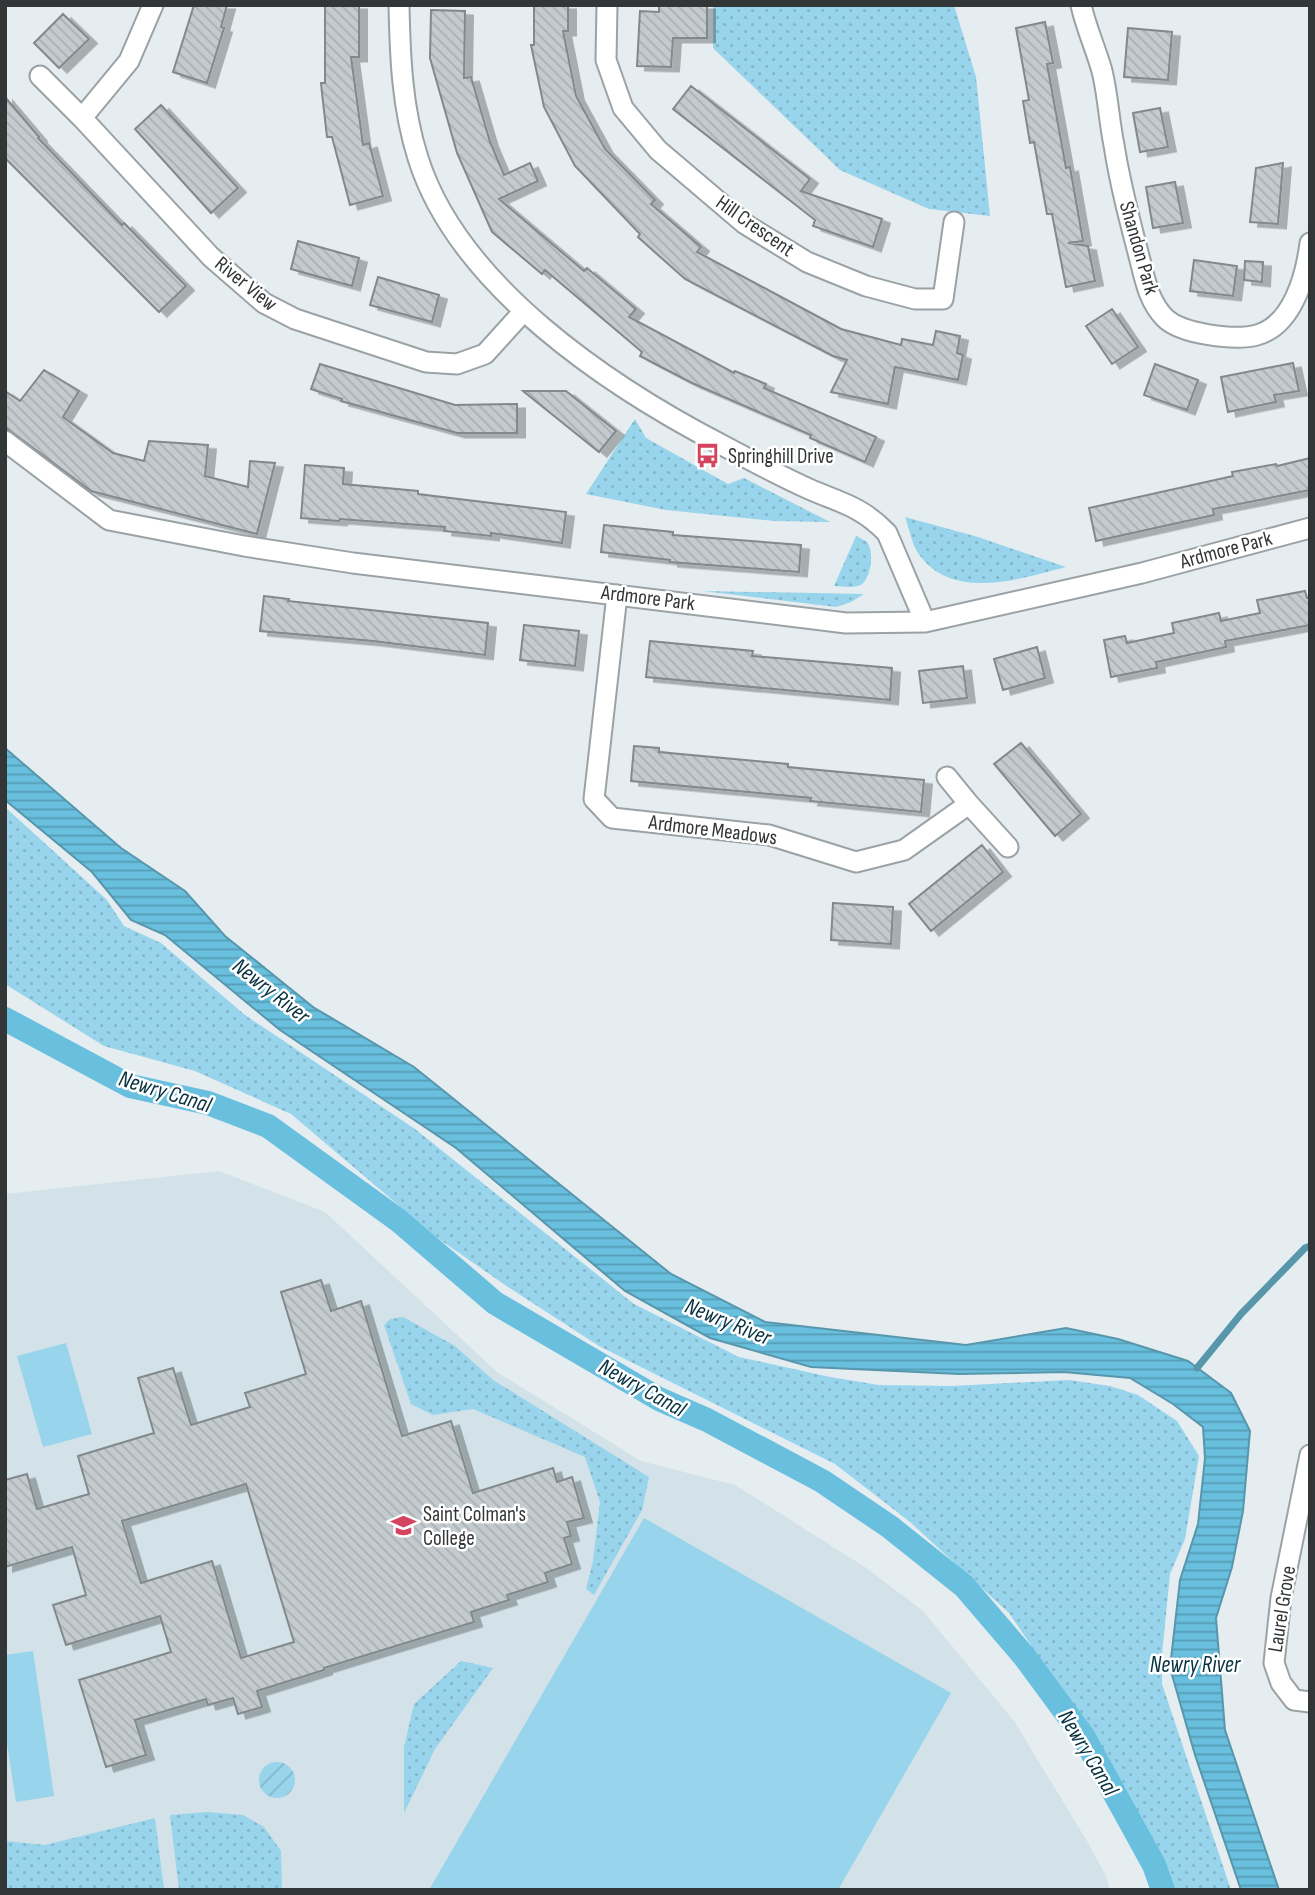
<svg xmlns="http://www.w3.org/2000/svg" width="1315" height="1895" font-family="'Sofia Sans Condensed',sans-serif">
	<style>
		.built { fill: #d2e2e8 }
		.grass { fill: url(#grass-dots) }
		.garden { fill: url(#garden-furrows) }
		.pitch { fill: #98d4eb }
		.water { fill: url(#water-rules); stroke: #5896ac; stroke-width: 2 }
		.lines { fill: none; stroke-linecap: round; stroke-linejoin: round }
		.stream { stroke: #5896ac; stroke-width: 7 }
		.canal { stroke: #68bfde; stroke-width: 24 }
		.building { fill: url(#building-back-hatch); stroke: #82898c; stroke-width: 2; fill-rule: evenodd; filter: url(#shadow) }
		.minor-casing { stroke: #9ba2a5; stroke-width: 23 }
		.minor { stroke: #fff; stroke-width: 19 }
		.labels { text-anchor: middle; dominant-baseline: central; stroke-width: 5; stroke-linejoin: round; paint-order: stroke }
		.street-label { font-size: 21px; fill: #333637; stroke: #fff }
		.poi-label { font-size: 21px; fill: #333637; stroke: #fff; text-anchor: start }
		.water-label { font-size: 23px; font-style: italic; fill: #083240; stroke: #fff }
	</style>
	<defs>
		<pattern id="grass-dots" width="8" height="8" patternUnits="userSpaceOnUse" patternTransform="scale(1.75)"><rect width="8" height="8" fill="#98d4eb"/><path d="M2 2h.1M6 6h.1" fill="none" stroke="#83b7ca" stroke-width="1.8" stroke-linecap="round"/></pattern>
		<pattern id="garden-furrows" width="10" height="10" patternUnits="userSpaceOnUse" patternTransform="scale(1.75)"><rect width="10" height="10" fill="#98d4eb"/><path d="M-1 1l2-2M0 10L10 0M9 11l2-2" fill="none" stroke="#83b7ca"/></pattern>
		<pattern id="water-rules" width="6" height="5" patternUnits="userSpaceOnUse" patternTransform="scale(1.75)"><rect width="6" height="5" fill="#68bfde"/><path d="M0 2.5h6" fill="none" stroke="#569cb5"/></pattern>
		<pattern id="building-back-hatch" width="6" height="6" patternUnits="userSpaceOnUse" patternTransform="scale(1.75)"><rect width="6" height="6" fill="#c4cbce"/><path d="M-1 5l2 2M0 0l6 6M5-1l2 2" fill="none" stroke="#a9afb2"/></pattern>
		<filter id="shadow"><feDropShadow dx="8" dy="4.5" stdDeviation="0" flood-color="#0004"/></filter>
	</defs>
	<rect width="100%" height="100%" fill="#e5edf0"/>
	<path class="built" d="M219,1171L325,1212L497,1372L641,1461L735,1485L865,1567L923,1611L1014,1721L1087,1841L1106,1876L1110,1890H5V1194Z"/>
	<path class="grass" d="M713,5H954L976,77L990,216L929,209L840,170L713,48Z
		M635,419L646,438L728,484L744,478L830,522L775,521L666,510L586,494Z
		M905,517L978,537L1066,567C1020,579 951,602 918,553C912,544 909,528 905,517Z
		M856,536C857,536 865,541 866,541C875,550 871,577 862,584C855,589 842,586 834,586Z
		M703,591L864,594L851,602L836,607Z
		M5,807L107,900L124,926L161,943L245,1015L415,1129L634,1304L739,1357L830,1377L879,1385L952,1386L1069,1380L1110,1386L1138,1395L1177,1421L1199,1456L1185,1539L1170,1574L1162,1654V1684L1231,1890H1168L1111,1764L1009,1613L910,1522L835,1464L599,1346L508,1287L436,1237L291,1114L195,1071L104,1046L5,984Z
		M403,1317L455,1346L493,1380L649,1477L642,1510L594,1595L586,1589L593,1561L600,1502L585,1457L473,1409L433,1415L411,1404L384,1325L390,1319Z
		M461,1661L493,1668L435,1749L404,1813V1747L414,1704Z
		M207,1812L243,1815L264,1827L281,1851L282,1890H179L170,1815Z
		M155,1818L164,1890H5V1841L45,1845Z"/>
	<path class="garden" d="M259 1780a18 18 0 1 1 36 0a18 18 0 1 1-36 0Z"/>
	<path class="pitch" d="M66,1343L92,1434L43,1447L17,1356Z
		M644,1518L951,1693L838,1890H429Z
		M33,1651L54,1796L16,1802L5,1731V1655Z"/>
	<path class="water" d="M5,748L121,848L185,891L225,936L313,1007L414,1067L671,1274L765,1322L966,1345L1066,1328L1118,1339L1188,1361L1231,1393L1250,1431L1243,1511L1232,1567L1216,1618L1225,1730L1279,1890H1241L1195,1755L1170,1668L1180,1580L1198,1524L1205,1458L1203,1427L1173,1404L1130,1378L1064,1372L959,1374L811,1367L710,1338L625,1291L456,1148L280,1030L165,935L131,920L92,872L5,800Z"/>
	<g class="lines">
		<path class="stream" d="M1197,1368L1241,1314L1305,1248L1310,1246"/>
		<path class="canal" d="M5,1019L130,1086L208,1103L268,1126L398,1220L495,1303L659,1399L707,1420L822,1481L890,1527L964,1586L1024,1656L1083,1736L1154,1865L1163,1890"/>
	</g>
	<path class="building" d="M194,5H227L221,27L224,28L207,83L173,72Z
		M325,5H359V57H351L363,145L369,143L383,196L350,205L332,137H327L322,93L321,83H325Z
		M534,5H568V31H563L576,96L605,149L655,200L651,204L701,247L697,252L841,329L901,345L902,339L933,345L936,331L960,336L957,353L963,355L958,380L895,367L888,404L831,392L847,360L833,356L685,279L658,255L638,237L640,234L575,166L544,107L531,45H534Z
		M659,5H707V38H673L671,67L637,66L640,11L659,12Z
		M431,10L465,11L464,78L471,77L490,142L504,175L530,163L538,181L499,199L584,271L587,268L636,309L629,317L734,373L735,371L766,384L764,388L876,437L865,462L810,438L811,435L692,383L640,356L642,352L545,270L542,274L492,232L457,153L430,58Z
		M63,14L89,39L59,68L34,43Z
		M1045,22L1053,63L1047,64L1066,168L1070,167L1083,241L1068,243L1088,246L1095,281L1066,287L1052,214H1047L1034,142L1030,143L1023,101L1029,100L1016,28Z
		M1128,28L1172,32L1168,80L1124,77Z
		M691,86L810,179L801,191L882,219L873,247L813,226L815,220L673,109Z
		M5,97L39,137L38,138L122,225L124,223L186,286L159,312L5,158Z
		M161,105L238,188L211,213L135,129Z
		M1160,108L1168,147L1140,152L1133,113Z
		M1283,163L1278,224L1250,222L1256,168Z
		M1175,182L1183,223L1153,228L1146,187Z
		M298,241L359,258L352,286L291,269Z
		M1194,260L1237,266L1233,296L1190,291Z
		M1245,261L1263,262L1262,282L1244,280Z
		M378,277L439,295L432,322L370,305Z
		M1112,309L1138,347L1112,364L1086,326Z
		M1293,363L1299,391L1274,395L1276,402L1228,412L1221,377Z
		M320,364L455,405L517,404V433H457L341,401L342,399L311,389Z
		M1155,364L1198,380L1187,410L1144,395Z
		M44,370L79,391L63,417L113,453L144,461L149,441L208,445L205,476L248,487L250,461L275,463L257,534L91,491L5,427V391L20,401Z
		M523,391H566L616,431L599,452Z
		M1310,458V490L1213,509L1214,515L1096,541L1089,508L1233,476L1232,472L1276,464L1277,466Z
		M305,465L344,468L343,484L418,491V494L566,512L562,543L491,533V536L444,531L445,527L340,519L339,521L301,518Z
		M604,525L673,532V535L801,545L799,572L670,562V560L601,552Z
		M1305,591L1307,598H1310V625L1225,641L1226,647L1156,662L1157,668L1111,677L1104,640L1125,636L1127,643L1174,633L1172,623L1219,613L1221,621L1260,613L1257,600Z
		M264,596L289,599L288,601L488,623L485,655L373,641L260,631Z
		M524,625L579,631L575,666L520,660Z
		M650,641L753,651L752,656L892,668L890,700L646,677Z
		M1037,647L1045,678L1003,690L994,659Z
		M963,666L967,698L923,703L919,671Z
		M1021,743L1081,814L1055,836L994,764Z
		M634,746L659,748V752L788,764V767L924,780L921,812L810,801L811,798L631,781Z
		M982,845L1003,872L931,931L909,904Z
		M833,903L893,907L891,944L831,940Z
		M321,1280L331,1311L361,1301L402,1436L451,1421L473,1493L553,1468L557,1482L572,1477L584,1518L567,1522L571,1536L564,1538L572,1564L545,1573L548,1582L507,1595L509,1600L471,1612L474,1622L324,1668V1670L257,1691L262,1707L238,1714L233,1698L208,1705L206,1699L135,1720L146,1755L106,1767L79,1680L171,1652L160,1616L66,1645L53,1605L86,1595L72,1547L5,1567V1480L27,1474L37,1509L89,1494L78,1456L154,1433L138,1378L173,1368L191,1425L250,1407L245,1393L306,1374L281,1292ZM246,1484L294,1642L241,1658L212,1561L141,1583L122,1521Z"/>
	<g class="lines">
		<defs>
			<path id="minor" d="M399,5C400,56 402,108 418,158C458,286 610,387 724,446C752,461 780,476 809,489C841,503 861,506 887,533L925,622
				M607,5L606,60L623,108L658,150L745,224L807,262L866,286L915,299H943L954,222
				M1081,5C1086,28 1096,49 1102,71C1108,95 1109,121 1114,145C1120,184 1130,222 1140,260C1145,280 1149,302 1165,318C1181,334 1235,341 1257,335C1293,325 1306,275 1310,243
				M40,76L82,118L211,257L264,303L295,319L426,362L457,364L485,354L523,312
				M82,118L129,61L153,5
				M5,441L109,520L244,546L353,563L846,623L925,622L1142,573L1310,528
				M617,595L594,799L612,818L769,835L856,862L904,850L969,804L1008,847
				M947,777L969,804
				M1310,1455L1281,1598L1274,1663L1281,1683L1294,1700L1310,1702"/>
		</defs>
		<use href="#minor" class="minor-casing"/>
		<use href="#minor" class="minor"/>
	</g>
	<defs>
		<symbol id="bus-bare" viewBox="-9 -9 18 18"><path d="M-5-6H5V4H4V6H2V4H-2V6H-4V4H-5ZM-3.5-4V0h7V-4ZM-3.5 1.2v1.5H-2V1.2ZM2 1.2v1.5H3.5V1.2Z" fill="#d4445e" stroke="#fff" stroke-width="2.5" paint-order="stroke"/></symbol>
		<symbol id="school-bare" viewBox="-9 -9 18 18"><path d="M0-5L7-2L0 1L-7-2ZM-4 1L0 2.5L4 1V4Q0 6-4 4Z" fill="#d4445e" stroke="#fff" stroke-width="2.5" paint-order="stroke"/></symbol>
	</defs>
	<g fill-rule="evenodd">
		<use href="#bus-bare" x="690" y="438" width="35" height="35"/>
		<use href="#school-bare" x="386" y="1508" width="35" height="35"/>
	</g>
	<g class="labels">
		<g class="street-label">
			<text transform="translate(755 226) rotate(35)">Hill Crescent</text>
			<text transform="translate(1139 248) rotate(74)">Shandon Park</text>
			<text transform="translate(246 284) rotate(39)">River View</text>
			<text transform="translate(1226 550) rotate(-15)">Ardmore Park</text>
			<text transform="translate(648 598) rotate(7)">Ardmore Park</text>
			<text transform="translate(713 830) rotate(7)">Ardmore Meadows</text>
			<text transform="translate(1282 1609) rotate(-81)">Laurel Grove</text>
		</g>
		<g class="poi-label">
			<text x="728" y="456">Springhill Drive</text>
			<text x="423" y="1514">Saint Colman's<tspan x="423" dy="24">College</tspan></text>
		</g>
		<g class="water-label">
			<text transform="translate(271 991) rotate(38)">Newry River</text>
			<text transform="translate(165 1092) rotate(17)">Newry Canal</text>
			<text transform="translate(728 1322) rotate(22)">Newry River</text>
			<text transform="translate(642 1388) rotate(29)">Newry Canal</text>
			<text x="1195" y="1665">Newry River</text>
			<text transform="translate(1088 1753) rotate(59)">Newry Canal</text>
		</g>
	</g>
	<rect width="1315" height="1895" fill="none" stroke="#333637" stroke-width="14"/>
</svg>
